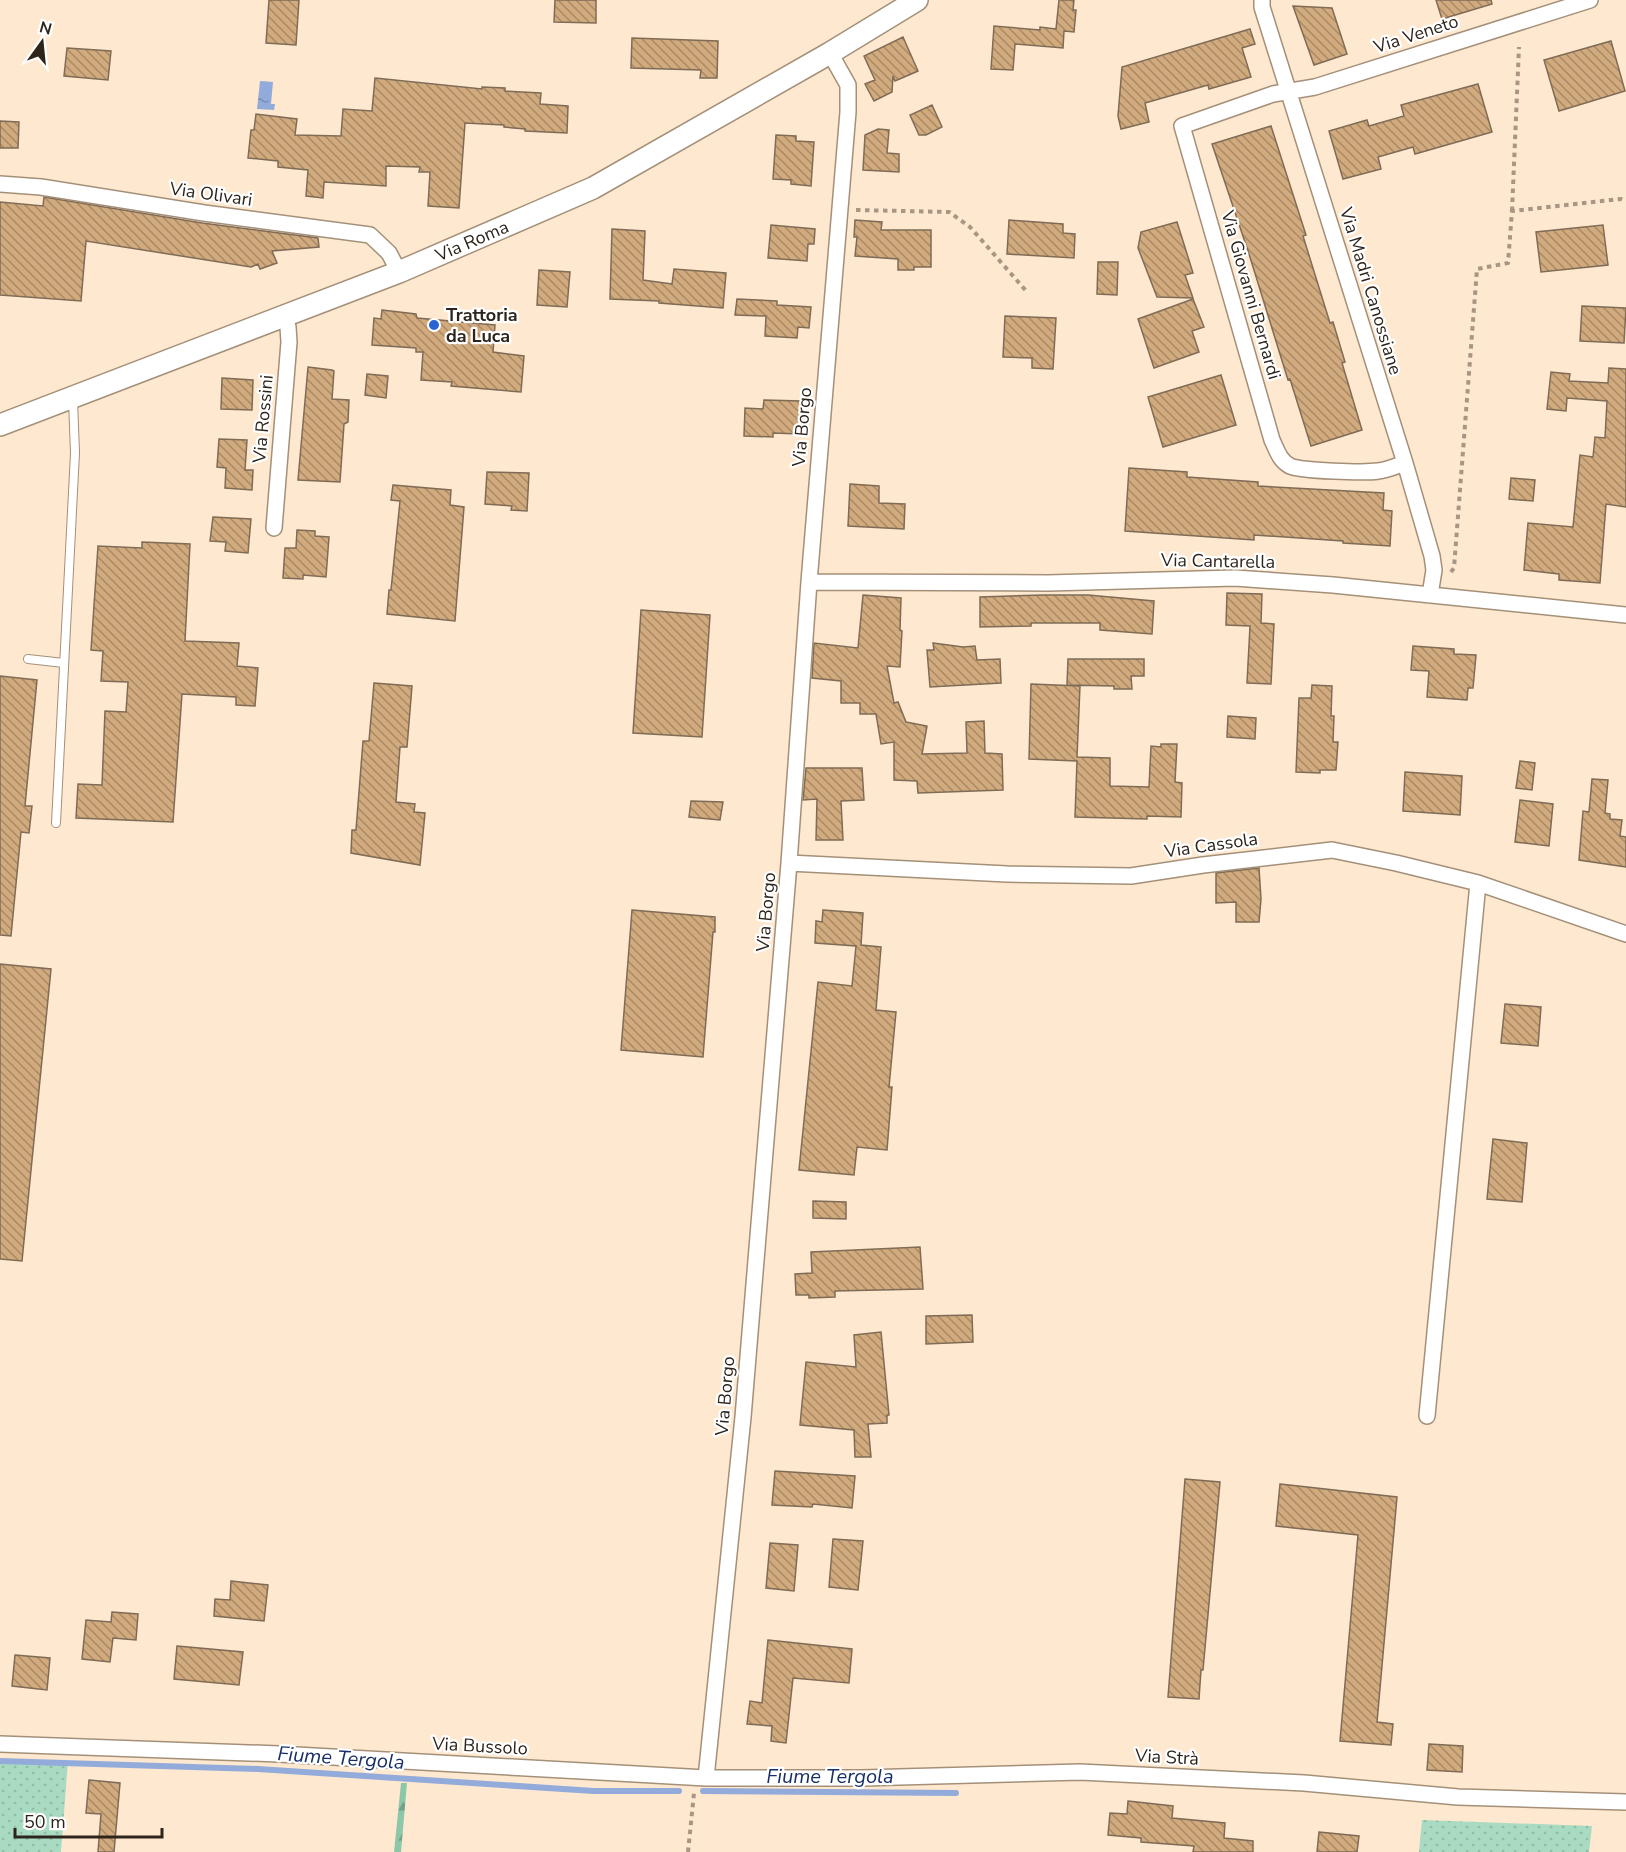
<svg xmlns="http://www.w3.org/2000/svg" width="1626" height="1852" font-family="'Nunito Sans',sans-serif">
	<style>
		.grass { fill: url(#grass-dots) }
		.forest { fill: url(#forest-firs) }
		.water { fill: url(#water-ripples) }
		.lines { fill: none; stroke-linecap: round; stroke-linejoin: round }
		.stream { stroke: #93abdb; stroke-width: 6 }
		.building { fill: url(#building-back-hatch); stroke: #7f6c56; stroke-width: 1.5 }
		.lane-casing { stroke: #a49079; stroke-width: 10 }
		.street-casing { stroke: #a49079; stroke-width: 18 }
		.secondary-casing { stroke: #a49079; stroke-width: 24 }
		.path { stroke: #a79684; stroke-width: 4; stroke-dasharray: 4.5 4.5; stroke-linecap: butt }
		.lane { stroke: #fff; stroke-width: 8 }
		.street { stroke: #fff; stroke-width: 15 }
		.secondary { stroke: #fff; stroke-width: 21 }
		.poi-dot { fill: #2964d2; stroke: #fff; stroke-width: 2 }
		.labels { text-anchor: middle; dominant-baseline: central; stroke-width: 4.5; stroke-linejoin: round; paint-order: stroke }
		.street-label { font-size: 18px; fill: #2d241b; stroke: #fff }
		.poi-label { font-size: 18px; font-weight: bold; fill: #2d241b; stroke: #fff; text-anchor: start }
		.water-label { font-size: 20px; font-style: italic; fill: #172f68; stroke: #fff }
	</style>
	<defs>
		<pattern id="grass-dots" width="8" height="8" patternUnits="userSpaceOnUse" patternTransform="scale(1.5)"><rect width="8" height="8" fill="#a8dbc1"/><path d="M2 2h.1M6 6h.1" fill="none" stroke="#91bca5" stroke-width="1.8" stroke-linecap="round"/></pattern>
		<pattern id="forest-firs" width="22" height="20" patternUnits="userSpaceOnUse" patternTransform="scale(1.5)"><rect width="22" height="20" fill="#8cc7a9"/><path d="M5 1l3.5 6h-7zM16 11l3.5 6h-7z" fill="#73a189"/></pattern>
		<pattern id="water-ripples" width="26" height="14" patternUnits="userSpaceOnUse" patternTransform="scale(1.5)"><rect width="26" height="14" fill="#93abdb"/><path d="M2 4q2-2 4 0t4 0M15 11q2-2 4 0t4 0" fill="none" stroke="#788bb1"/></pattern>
		<pattern id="building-back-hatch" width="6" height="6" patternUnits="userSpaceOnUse" patternTransform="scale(1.5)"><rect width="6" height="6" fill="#d1aa7e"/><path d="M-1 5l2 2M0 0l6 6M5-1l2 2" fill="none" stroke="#aa8a66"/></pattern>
	</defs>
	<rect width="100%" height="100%" fill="#fee8cf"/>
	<path class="grass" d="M0,1760L68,1761L61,1852H0Z
		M1422,1820L1592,1826L1589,1852H1419Z"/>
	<path class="forest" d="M401,1783H407L401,1852H394Z"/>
	<path class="water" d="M260,81L273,82L271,104H275L274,110L257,109Z"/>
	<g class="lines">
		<path class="stream" d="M0,1761L258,1769L594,1791H679
			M703,1791L956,1793"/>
	</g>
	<path class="building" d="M269,0H299L296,45L266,43Z
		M555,0H596V23L554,22Z
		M1059,0H1074L1073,10H1076L1074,32L1064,31L1063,48L1015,44L1013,70L991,69L994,26L1040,30V27L1056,29Z
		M1436,0H1491L1492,4L1442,19Z
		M1293,6L1332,8L1347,54L1314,65Z
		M1250,29L1255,44L1242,48L1251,77L1209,89L1208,85L1145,103L1149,122L1121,129L1118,116L1122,67Z
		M903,37L918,71L895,81L893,76L892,92L874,101L865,84L875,80L864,56Z
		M632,38L718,41L717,78H700L701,70L631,68Z
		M1611,41L1625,91L1559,111L1544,60Z
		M67,48L111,51L108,80L64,76Z
		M375,78L482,89V87L505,88V91L541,93L540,104L568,106L567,133L525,131V129L504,127V125L465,123L459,208L428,206L430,172H419L420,167L386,166V186L324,182L323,198L306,196L308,170L278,167V161L248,158L251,130H254L256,114L297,119L295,135L341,136L343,109L372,111Z
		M1478,84L1492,132L1415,154L1413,147L1378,157L1381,169L1343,179L1329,131L1367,120L1369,126L1404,116L1401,105Z
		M932,105L942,127L926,135H919L910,115Z
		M0,121L19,122L18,148H0Z
		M1271,126L1306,235L1303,236L1330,323L1333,322L1345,362L1342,363L1362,430L1311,446L1290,379L1288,380L1249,254L1212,144Z
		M878,129L889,130L887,153L899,154V172L863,170L865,135Z
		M776,135L796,136V141L814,142L811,186L791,184V180L773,179Z
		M44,197L202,223L318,238L319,247L272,251L277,263L260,269L258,264L251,267L86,241L81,301L0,295V202L43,206Z
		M855,220L882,222L881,230H931V267H914V270H898V259L855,256L857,237H854Z
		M1009,220L1063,224V233L1075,234L1074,258L1007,254Z
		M1177,222L1193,273L1185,275L1193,298L1157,297L1138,248L1141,232Z
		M771,225L815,229L814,244H808L807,261L768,258Z
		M1603,225L1608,265L1541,272L1536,232Z
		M612,229L645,231L643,280L672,284L674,269L726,273L723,308L659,303V301L610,299Z
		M1098,262H1118L1117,295L1097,294Z
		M539,270L570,272L567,307L537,305Z
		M737,299L777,301V305L811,307L809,328L798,327L797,338L765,336L766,316L735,315Z
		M1193,299L1204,327L1192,331L1199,352L1154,368L1138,319Z
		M1582,306L1626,308L1624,343L1580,341Z
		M382,310L416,314L417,318L495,325L493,352L524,356L521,392L451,386L452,382L421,380L423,352H416V348L372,345L374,318L381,319Z
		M1005,316L1056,318L1053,369L1032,368V358L1003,357Z
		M308,367L332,370L334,371L332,399L349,400L348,422L344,424L340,482L298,480Z
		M1609,368L1626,369V507L1606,504L1600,583L1559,580V574L1524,570L1528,523L1573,527L1580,455L1593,457L1595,437L1605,438L1607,401L1567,398L1566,411L1547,409L1551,372L1570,374L1569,381L1608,383Z
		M367,374L388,376L386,398L365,395Z
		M1221,375L1236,425L1163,447L1148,397Z
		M222,378L253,380L252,410L221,409Z
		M764,400L801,401L800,434L773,433V437L744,436L745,408L763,409Z
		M219,439L247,440L245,470H253L252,490L225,488L226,468L217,467Z
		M1129,468L1187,472V477L1258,482V486L1384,493L1383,510L1392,511L1390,546L1343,543V541L1254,535V540L1125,531Z
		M487,472L529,473L527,511L511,510L512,506L485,504Z
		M1511,478L1535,480L1533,501L1509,499Z
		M850,484L879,486V503L905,504L904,529L848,526Z
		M393,485L451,490L450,505L464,507L455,621L387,614L389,590H391L400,501L391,500Z
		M213,517L251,519L248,553L225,551L226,542L210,541Z
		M297,530L315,531V536L329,537L326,577L303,575V579L283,578L285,548H296Z
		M142,542L190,544L185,641L239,643L237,666L258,668L255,706L236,705V697L182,694L173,822L76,818L78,784L102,785L105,711L126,712L128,682L101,681L103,651L91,650L98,546L142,548Z
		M1227,593L1262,594L1261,623L1274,624L1271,684L1247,683L1250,626L1226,625Z
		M863,595L901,598L900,630L902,631L900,667L887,666L894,703L898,702L906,722L927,726L922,754L967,753L966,722L984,721L985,753L1002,754L1003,790L918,793L917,781L894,780V742L881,744L876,714H860V703H841V681L812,678L814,643L858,648Z
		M1043,595H1088L1154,601L1152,634L1100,630V623H1031V626L980,627V597Z
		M641,610L710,615L702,737L633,733Z
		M933,643L963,647L975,646L977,660L1000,659L1001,683L930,687L927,650H934Z
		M1413,646L1454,649V654L1476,655L1473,688H1468L1467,700L1427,697L1429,671L1411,670Z
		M1068,659H1144V676H1131L1132,689H1114V686L1067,685Z
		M0,676L37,680L25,806H32L29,833L21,832L11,936L0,935Z
		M374,683L412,686L407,747H400L396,802L415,804L414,812L425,813L420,865L351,853L352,830H356L363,741H369Z
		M1031,684L1080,686L1077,757L1110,758V786L1149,787L1151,746L1161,747V744H1177L1175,782L1182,783L1181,817L1147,816V819L1075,817L1077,761L1029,759Z
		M1312,685L1332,686L1331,716H1334L1333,742H1338L1336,770H1320V773L1296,772L1299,698H1311Z
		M1228,716L1256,718L1255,739L1227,737Z
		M1520,761L1535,763L1532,790L1516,788Z
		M806,768H862L864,800L841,801L843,840H816L817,799L803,800Z
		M1405,772L1462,776L1460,815L1403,811Z
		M1592,779L1608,780L1605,813L1610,814V819L1622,820L1620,836L1626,837V867L1579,860L1583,811L1589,812Z
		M1520,800L1553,804L1549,846L1515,842Z
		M691,801L723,802L720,820L689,817Z
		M1259,868L1261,899L1259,922H1236V902L1216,903V873Z
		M632,910L715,917V932H713L703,1057L621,1050Z
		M823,910L863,913L861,945L881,947L876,1010L896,1012L889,1087H892L887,1150L857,1147L854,1175L799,1170L818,982L852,986L856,946L815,943L816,921L822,922Z
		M0,964L51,969L22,1261L0,1259Z
		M1505,1004L1541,1007L1538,1046L1501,1043Z
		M1493,1139L1527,1143L1522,1202L1487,1199Z
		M813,1201L846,1202V1219L813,1218Z
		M920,1247L923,1289L835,1291V1297L809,1298V1295H796L795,1274L812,1273L811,1252Z
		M972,1315L973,1342L926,1344V1316Z
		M881,1332L889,1415H887V1423L868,1424L871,1457H855L854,1430L800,1425L806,1362L856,1367L854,1335Z
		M775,1471L855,1476L852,1508L813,1504L812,1507L772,1505Z
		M1185,1479L1220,1482L1203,1670H1201L1199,1699L1168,1697Z
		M1280,1484L1397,1497L1377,1722L1393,1724L1391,1745L1340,1741L1358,1535L1276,1526Z
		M833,1539L863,1541L858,1590L829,1587Z
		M770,1543L798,1545L794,1591L766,1588Z
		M231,1581L268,1585L264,1621L214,1616L215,1599L230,1600Z
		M112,1612L138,1614L136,1640L113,1638L110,1662L82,1659L86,1620L111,1622Z
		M768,1640L852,1649L849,1683L793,1678L786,1743L771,1741L772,1726L747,1724L750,1701L762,1703Z
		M177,1646L243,1652L239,1685L174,1679Z
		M15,1655L50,1658L47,1690L12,1686Z
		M1429,1744L1463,1746L1462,1772L1427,1770Z
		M89,1780L120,1783L114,1852H98L101,1814L86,1813Z
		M1128,1801L1173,1806L1172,1818L1225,1823L1224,1838L1253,1841V1852H1193L1194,1846L1141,1842V1838L1108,1835L1110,1813L1127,1814Z
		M1319,1832L1359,1836L1357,1852H1317Z"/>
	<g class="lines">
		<defs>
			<path id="lane" d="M28,659L64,663
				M56,823L75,453L73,400"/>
			<path id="street" d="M1262,0V7L1405,463L1432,556L1434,570L1430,595
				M0,184L41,187L204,213L370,235L389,253L399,272
				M1405,463C1396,466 1388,470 1378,471C1365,473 1301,471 1290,466C1279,460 1277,450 1272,440L1182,126L1273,94L1315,87L1590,0
				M274,528L289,342L288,327L284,315
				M809,582L1048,583L1235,578L1333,585L1626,615
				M789,863L1007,874L1131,876L1203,865L1332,850L1396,863L1478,883L1626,934
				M1427,1416L1478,883
				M0,1744L279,1754L706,1778H862L1080,1772L1304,1783L1458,1797L1626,1802
				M706,1778L743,1417L789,863L809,582L848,112V85L830,53"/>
			<path id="secondary" d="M0,425L399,272L593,188L830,53L917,0"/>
		</defs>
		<use href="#lane" class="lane-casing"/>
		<use href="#street" class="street-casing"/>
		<use href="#secondary" class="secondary-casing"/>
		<path class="path" d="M856,210L949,212L970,227L1028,293
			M1512,211L1519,47
			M1451,572L1454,568L1477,269L1508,263L1512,211L1621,199L1626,201
			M688,1852L694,1793"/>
		<use href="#lane" class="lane"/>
		<use href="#street" class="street"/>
		<use href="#secondary" class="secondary"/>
	</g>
	<circle class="poi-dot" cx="434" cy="325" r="6"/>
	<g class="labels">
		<g class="street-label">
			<text transform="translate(1416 34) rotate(-18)">Via Veneto</text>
			<text transform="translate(211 194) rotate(8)">Via Olivari</text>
			<text transform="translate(472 241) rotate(-23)">Via Roma</text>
			<text transform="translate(1371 291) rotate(73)">Via Madri Canossiane</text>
			<text transform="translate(1251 295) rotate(74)">Via Giovanni Bernardi</text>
			<text transform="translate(263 419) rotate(-85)">Via Rossini</text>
			<text transform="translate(802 427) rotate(-85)">Via Borgo</text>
			<text transform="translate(1218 561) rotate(1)">Via Cantarella</text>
			<text transform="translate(1211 845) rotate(-8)">Via Cassola</text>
			<text transform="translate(766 912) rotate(-85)">Via Borgo</text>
			<text transform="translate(725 1396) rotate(-85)">Via Borgo</text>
			<text transform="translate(480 1746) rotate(3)">Via Bussolo</text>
			<text transform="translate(1167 1757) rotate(3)">Via Strà</text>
		</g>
		<g class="poi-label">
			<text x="446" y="315">Trattoria<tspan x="446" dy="21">da Luca</tspan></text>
		</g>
		<g class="water-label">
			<text transform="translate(341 1758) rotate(4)">Fiume Tergola</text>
			<text x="830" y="1776">Fiume Tergola</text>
		</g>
	</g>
	<g transform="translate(42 42) rotate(15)" stroke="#ffffff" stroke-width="4.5" paint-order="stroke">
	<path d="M0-4.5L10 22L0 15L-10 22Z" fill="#2d241b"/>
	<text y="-9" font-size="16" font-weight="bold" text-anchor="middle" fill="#2d241b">N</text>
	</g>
	<path d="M15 1828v9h147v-9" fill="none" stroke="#2d241b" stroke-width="3"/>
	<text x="24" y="1828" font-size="18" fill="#2d241b" stroke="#ffffff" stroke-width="4.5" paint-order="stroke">50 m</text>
</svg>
